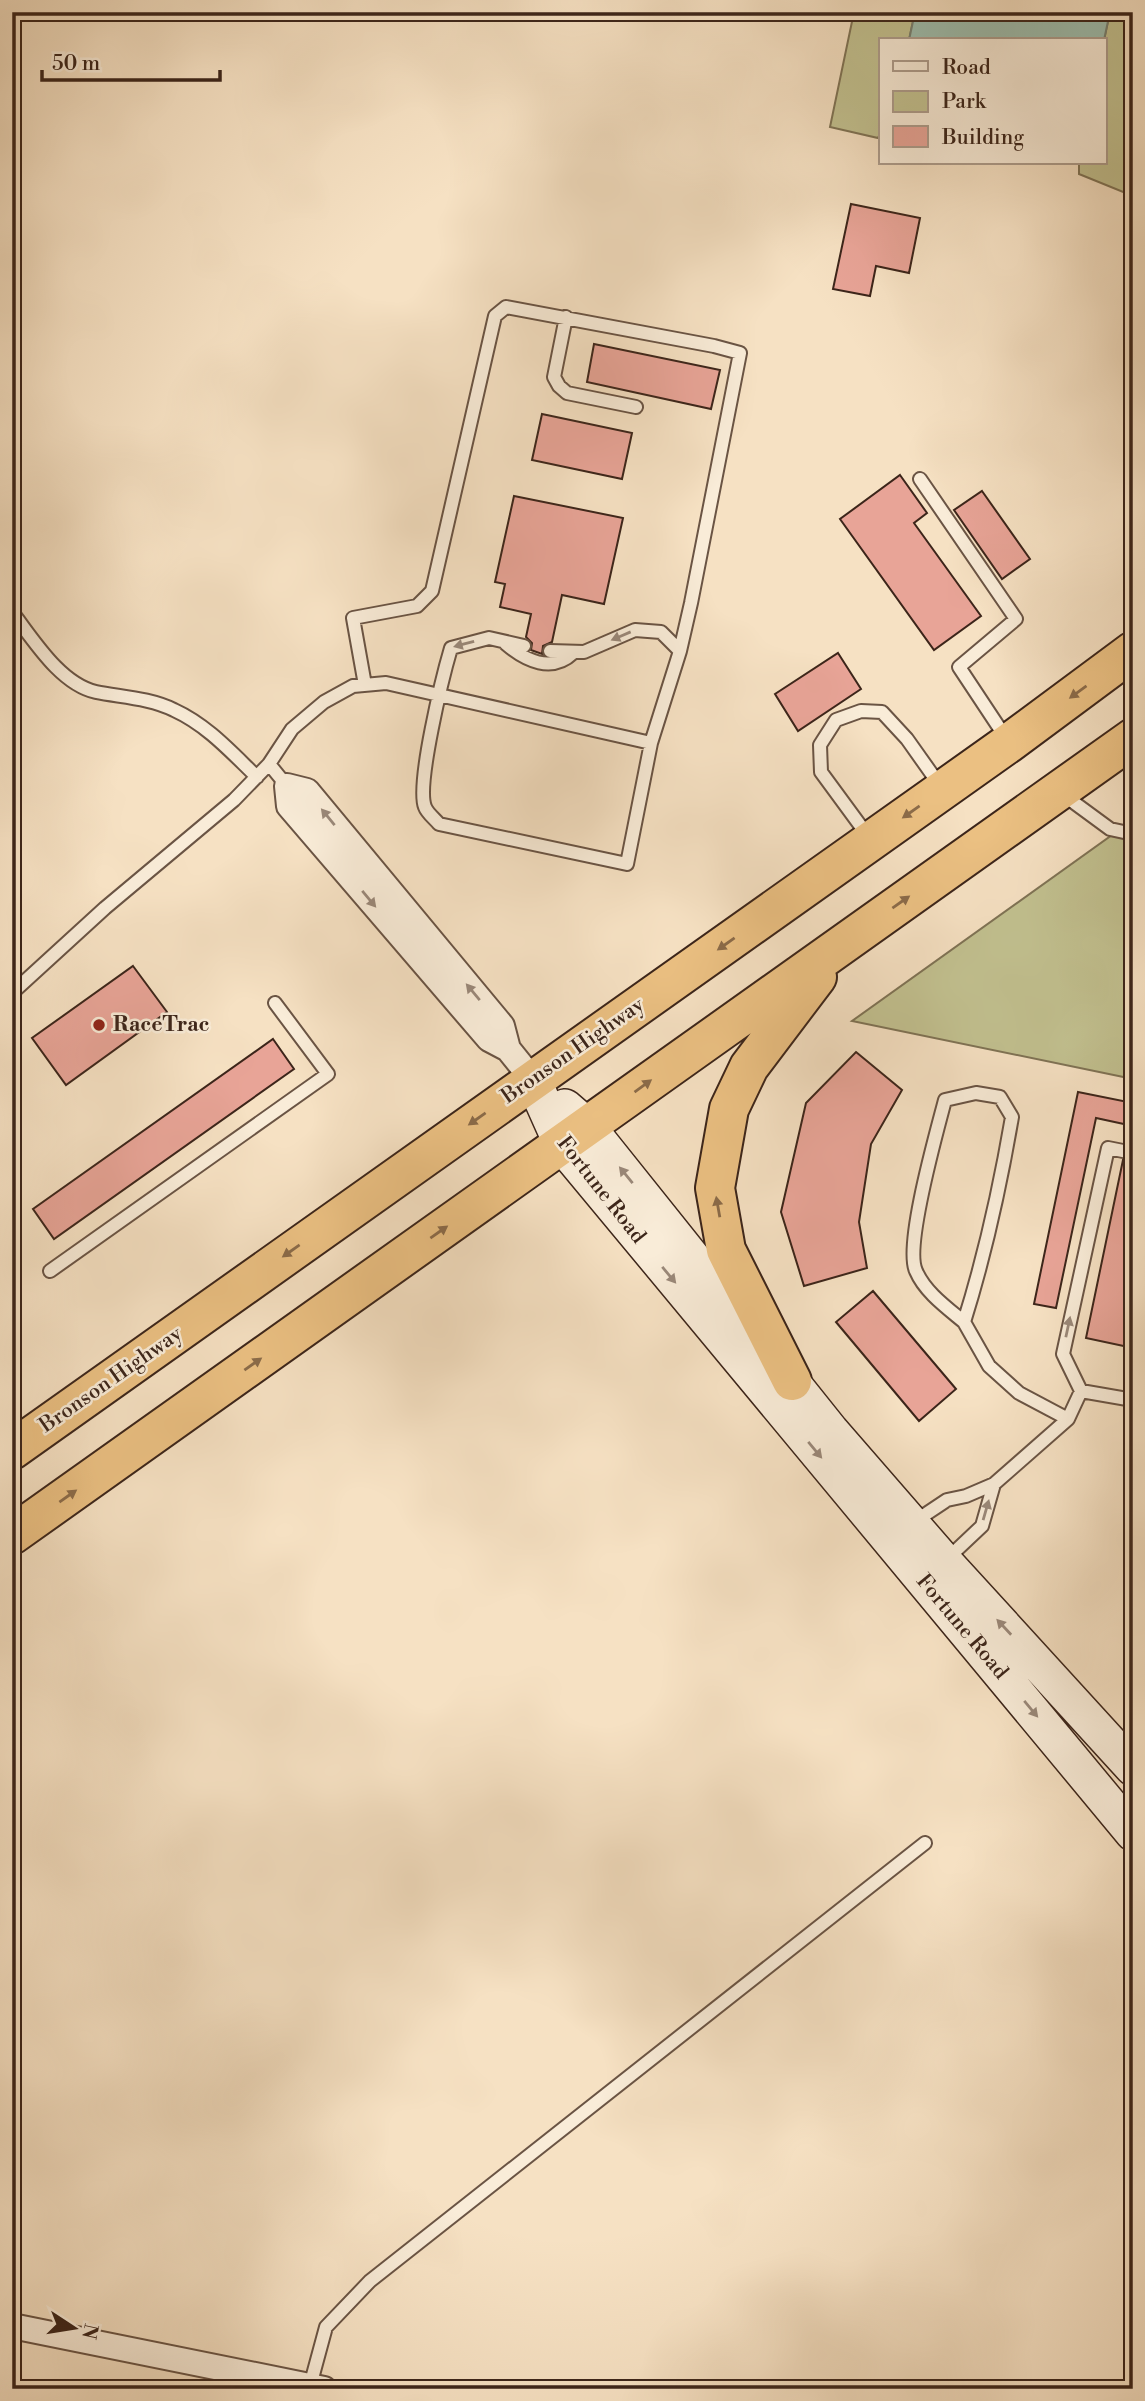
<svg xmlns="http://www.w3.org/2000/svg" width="1145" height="2401" font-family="'Libre Bodoni',serif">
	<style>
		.green { fill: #c2c190; stroke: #7f7355; stroke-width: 2 }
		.water { fill: #9dbeaf; stroke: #768173; stroke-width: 2 }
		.building { fill: #e8a497; stroke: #3c251a; stroke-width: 2 }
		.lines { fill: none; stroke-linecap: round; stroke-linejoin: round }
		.service-casing { stroke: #6a5444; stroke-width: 16 }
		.minor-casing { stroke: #6a5444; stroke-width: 28 }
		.secondary-casing { stroke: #3c251a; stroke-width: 38 }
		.trunk-casing { stroke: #3c251a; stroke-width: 42 }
		.service { stroke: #f9ecd8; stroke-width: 12 }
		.minor { stroke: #f9ecd8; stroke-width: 24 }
		.secondary { stroke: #f9ecd8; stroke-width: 35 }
		.trunk { stroke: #ebc082; stroke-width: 38 }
		.oneway { fill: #9a8879 }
		.oneway2 { fill: #8b6b49 }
		.poi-dot { fill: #8f2418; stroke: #f9ecd8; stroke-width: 2.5 }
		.labels { text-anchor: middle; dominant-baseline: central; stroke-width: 5; stroke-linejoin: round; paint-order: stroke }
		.poi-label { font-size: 21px; font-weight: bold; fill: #3c251a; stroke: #f9ecd8; text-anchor: start }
		.street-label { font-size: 21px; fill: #3c251a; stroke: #f9ecd8 }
	</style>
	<rect width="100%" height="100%" fill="#f6e1c3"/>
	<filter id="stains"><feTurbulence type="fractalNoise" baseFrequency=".00286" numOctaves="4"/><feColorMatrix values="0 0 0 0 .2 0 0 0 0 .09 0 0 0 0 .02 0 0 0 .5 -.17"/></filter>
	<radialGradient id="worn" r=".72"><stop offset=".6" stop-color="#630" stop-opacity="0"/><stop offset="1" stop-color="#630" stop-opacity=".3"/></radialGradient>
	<path class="green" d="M854,12H915L909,40H881V132L878,138L830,127Z
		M1110,12H1133V196L1079,174V163H1105L1104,40Z
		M1133,820V1079L852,1021Z"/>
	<path class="water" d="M915,12H1110L1104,40H909Z"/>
	<path class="building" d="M851,204L920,218L909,273L876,266L870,296L833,289Z
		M594,344L720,370L711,409L587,382Z
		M542,414L632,433L622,479L532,460Z
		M900,475L927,513L914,523L981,616L934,650L840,519Z
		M982,491L1030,559L1002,579L954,510Z
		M514,496L623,518L604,604L562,595L552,642L543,646L542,654L531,650L532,643L526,637L531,614L500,607L505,584L495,582Z
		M838,653L861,689L798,731L775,694Z
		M133,966L167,1012L66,1085L32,1038Z
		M273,1039L294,1069L54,1239L33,1209Z
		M856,1052L902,1090L871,1144L859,1222L867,1268L804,1286L781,1212L806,1103Z
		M1078,1092L1133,1103V1126L1096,1118L1056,1308L1034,1304Z
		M1123,1160L1133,1162V1348L1086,1338Z
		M873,1291L956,1389L919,1421L836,1322Z"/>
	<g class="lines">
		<defs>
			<path id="service" d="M566,317L554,377L559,386L567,393L636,407
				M920,479L1016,619L959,667L1008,741
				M12,612C33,639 60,684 96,692C121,697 150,698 174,710C207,725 231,752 257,777
				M506,644C526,661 552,673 573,653
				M524,646L489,638L451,648C443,675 416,785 425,807C427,813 435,819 439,824L627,864L651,743
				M550,651L584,652L635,630L661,632L680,651
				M269,764L292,729L324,702L353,686L386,683L651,743L680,651L691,603L740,353L714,346L506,307L495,316L432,591L417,606L353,618L365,685
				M1061,793L1110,829L1133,834
				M868,836L821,772L820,745L836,720L861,711L882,712L907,739L941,787
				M12,993L105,908L234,800L269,764L287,786
				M50,1271L328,1074L275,1003
				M964,1322C946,1307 925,1292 916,1271C904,1246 937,1131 945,1100L976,1093L1000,1097L1012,1117C1000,1187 985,1255 964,1322L989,1366L1019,1393L1068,1419
				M1081,1391L1063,1354L1108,1148L1133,1153
				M994,1484L1068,1419L1081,1391L1133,1400
				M914,1522L947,1500L966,1496L994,1484L982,1526L947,1559
				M310,2386L326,2327L370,2281L925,1843"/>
			<path id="minor" d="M508,1049L489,1039L289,806L287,786L307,791L502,1026L508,1049L533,1080
				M12,2326L324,2389"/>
			<path id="secondary" d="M533,1080L562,1145L1133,1833
				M565,1107L587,1126L831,1431L944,1561L1133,1768"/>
			<path id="trunk" d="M792,1381L726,1250L715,1188L729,1109L749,1067L817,977
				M12,1450L1009,743L1133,651
				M12,1535L1133,738"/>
		</defs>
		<use href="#service" class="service-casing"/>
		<use href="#minor" class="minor-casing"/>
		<use href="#secondary" class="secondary-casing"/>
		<use href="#trunk" class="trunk-casing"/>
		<use href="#service" class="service"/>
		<use href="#minor" class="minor"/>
		<use href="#secondary" class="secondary"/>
		<use href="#trunk" class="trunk"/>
	</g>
	<defs><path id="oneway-solid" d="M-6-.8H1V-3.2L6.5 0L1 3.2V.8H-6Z" transform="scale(1.75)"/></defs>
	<g class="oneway">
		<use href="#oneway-solid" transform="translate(621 636) rotate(157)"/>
		<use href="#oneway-solid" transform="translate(464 644) rotate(165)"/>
		<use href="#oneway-solid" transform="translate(328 817) rotate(-129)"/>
		<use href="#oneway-solid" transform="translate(369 899) rotate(50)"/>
		<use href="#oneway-solid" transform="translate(473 992) rotate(-130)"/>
		<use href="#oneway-solid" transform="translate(626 1175) rotate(-129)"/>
		<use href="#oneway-solid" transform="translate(669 1275) rotate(50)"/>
		<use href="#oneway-solid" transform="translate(1068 1327) rotate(-78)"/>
		<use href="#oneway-solid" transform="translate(815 1450) rotate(50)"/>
		<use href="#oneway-solid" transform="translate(986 1510) rotate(-74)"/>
		<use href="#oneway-solid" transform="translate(1004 1627) rotate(-133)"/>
		<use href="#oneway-solid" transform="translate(1031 1709) rotate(50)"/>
	</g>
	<g class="oneway2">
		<use href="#oneway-solid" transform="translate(1078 692) rotate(144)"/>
		<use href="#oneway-solid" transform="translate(911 812) rotate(145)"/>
		<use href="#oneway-solid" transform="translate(901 902) rotate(-35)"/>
		<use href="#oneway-solid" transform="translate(726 944) rotate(145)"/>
		<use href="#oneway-solid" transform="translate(643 1086) rotate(-36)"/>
		<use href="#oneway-solid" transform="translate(477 1119) rotate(145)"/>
		<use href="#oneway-solid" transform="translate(718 1207) rotate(-100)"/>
		<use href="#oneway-solid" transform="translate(439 1232) rotate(-35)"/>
		<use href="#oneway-solid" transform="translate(291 1251) rotate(145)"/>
		<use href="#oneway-solid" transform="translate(253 1364) rotate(-35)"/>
		<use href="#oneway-solid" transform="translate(68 1496) rotate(-35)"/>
	</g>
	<circle class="poi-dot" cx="99" cy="1025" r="7"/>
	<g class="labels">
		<g class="poi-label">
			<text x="113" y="1025">RaceTrac</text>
		</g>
		<g class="street-label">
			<text transform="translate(573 1051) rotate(-35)">Bronson Highway</text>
			<text transform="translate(601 1190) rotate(52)">Fortune Road</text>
			<text transform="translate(111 1380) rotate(-35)">Bronson Highway</text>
			<text transform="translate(962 1627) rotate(50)">Fortune Road</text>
		</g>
	</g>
	<rect width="1145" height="2401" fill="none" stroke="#f6e1c3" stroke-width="42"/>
	<rect x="14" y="14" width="1117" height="2373" fill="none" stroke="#3c251a" stroke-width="3.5"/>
	<rect x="21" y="21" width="1103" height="2359" fill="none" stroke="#3c251a" stroke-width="2"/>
	<rect x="879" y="38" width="228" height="126" fill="#f9ecd8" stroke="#ad9c8c" stroke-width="2"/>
	<rect x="893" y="61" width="35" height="10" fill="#f9ecd8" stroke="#ad9c8c" stroke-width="2"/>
	<text x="942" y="74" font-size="21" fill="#3c251a">Road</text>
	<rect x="893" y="91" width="35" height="21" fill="#c2c190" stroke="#ad9c8c" stroke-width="2"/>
	<text x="942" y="108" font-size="21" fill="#3c251a">Park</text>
	<rect x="893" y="126" width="35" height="21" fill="#e8a497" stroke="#ad9c8c" stroke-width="2"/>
	<text x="942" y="144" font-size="21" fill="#3c251a">Building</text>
	<g transform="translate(74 2328) rotate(102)" stroke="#f9ecd8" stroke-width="5" paint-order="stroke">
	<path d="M0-5L12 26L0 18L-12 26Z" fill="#3c251a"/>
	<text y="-10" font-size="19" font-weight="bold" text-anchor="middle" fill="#3c251a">N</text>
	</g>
	<path d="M42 70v10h178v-10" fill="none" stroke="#3c251a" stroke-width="3.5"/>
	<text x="52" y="70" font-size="21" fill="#3c251a" stroke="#f9ecd8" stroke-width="5" paint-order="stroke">50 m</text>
	<rect width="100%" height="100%" filter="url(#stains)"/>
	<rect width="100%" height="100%" fill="url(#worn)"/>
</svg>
